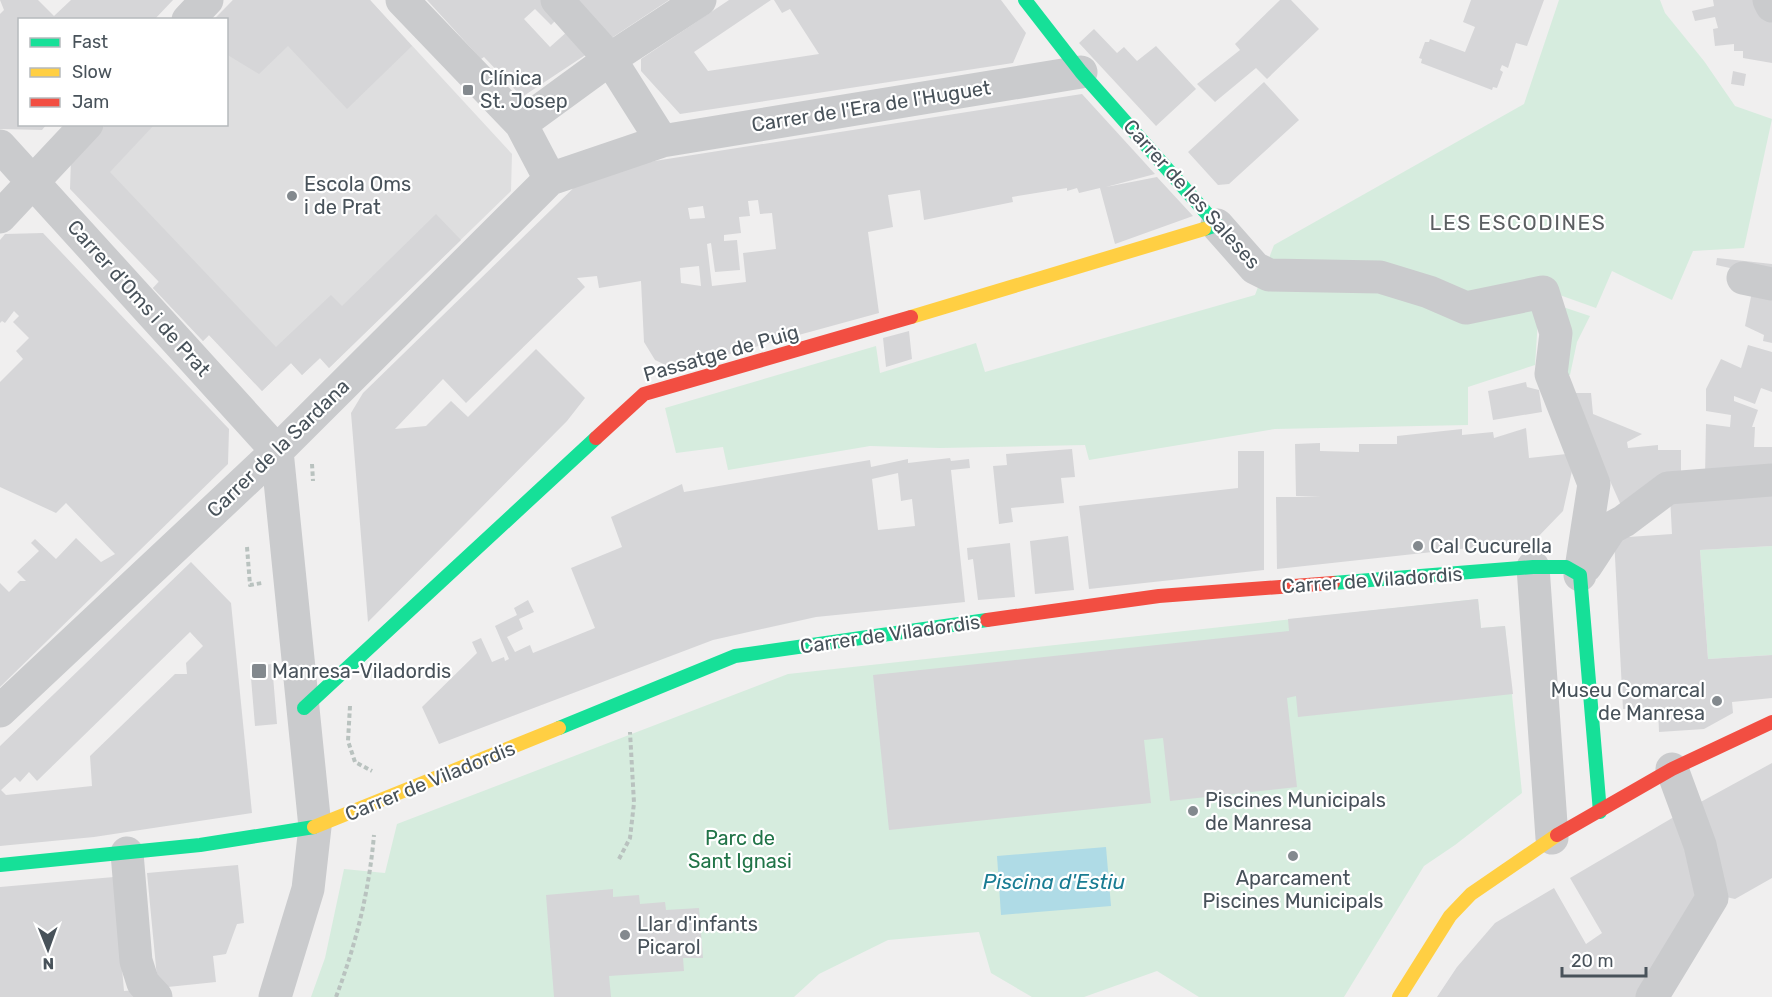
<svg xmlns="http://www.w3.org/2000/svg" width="1772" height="997" font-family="Rubik,sans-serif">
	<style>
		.education { fill: #dededf }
		.green { fill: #d6ecde }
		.water { fill: #afdbe6 }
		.building { fill: #d6d6d8; fill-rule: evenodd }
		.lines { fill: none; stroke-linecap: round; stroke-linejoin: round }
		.path { stroke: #b9c2bf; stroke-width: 4; stroke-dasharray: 4.5 3; stroke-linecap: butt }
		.street { stroke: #cacbcd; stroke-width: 33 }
		.fast { stroke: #16e098; stroke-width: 14 }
		.slow { stroke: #ffcf43; stroke-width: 14 }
		.jam { stroke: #f24e42; stroke-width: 14 }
		.poi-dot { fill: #83898e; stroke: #fff; stroke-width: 2 }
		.labels { text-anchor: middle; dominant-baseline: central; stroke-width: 4.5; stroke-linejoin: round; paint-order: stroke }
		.poi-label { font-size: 20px; fill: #48525a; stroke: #fff; text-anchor: start }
		.street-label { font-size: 20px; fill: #48525a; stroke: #fff }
		.park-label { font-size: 20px; fill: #217448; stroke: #fff }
		.neighbourhood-label { font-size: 21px; letter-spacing: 1.5px; fill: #5c5f62; stroke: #fff }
		.water-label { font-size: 21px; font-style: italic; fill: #1a7c93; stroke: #fff }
	</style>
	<rect width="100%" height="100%" fill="#f0efef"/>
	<path class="education" d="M233,0H370L512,154L511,191L329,368L320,358L302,375L291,363L262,391L209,335L203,341L153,288L159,281L71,159L106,125L226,124V20L214,19Z"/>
	<path class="green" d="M1559,0H1660L1665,13L1704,61L1735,106L1772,119L1744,248L1693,251L1672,300L1612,271L1596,308L1540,288L1535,365L1468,387V425L1275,429L1089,460L1085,445L940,448L870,446L728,470L723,447L676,453L665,408L876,346L880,373L976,343L985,372L1255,295L1274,245L1524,104Z
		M1554,304L1590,316L1577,342L1570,375L1556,373Z
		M1772,546V655L1708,659L1700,550Z
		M1478,599L1481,628L1505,626L1522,793L1455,845L1424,866L1344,997H1199L1157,971L1084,997H1032L991,973L979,932L888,940L819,974L794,997H311L325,958L344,869L385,873L397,824L788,674Z"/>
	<path class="water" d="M1106,847L1111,906L1001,915L997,856Z"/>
	<path class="building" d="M0,0H38L54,16L71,0H173L154,20H20V124H47L42,130L0,129V14L4,10Z
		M233,0H370L412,46L347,109L288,46L259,74L226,54V20H214Z
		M427,0H541L558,18L551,25L535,9L524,19L550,47L569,30L590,52L522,97L484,57L481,59Z
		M574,0H669L610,39Z
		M729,0H771L694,52L708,71L819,54L790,9L782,13L774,0H1001L1026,33L1013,63L680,114L641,71V59Z
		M1280,0H1291L1319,29L1267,79L1256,68L1215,102L1197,84L1240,50L1235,44Z
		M1471,0H1544L1527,46L1516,43L1508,68L1502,65L1500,70L1503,72L1497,88L1493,87L1492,90L1421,63L1422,59L1419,58L1425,42H1429L1430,39L1465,52L1475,27L1463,22Z
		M1713,0H1757L1772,15V63L1743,58V51H1734V44L1715,46L1713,29L1718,28L1715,17L1695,21L1692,11L1714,6Z
		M1094,29L1117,53L1124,47L1137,61L1156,46L1196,89L1156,126L1079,43Z
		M1733,71L1746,74L1744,86L1731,84Z
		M1264,82L1299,120L1229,184L1218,185L1188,152Z
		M1082,94L1155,174L1106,187L1157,177L1193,216L1115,244L1100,188L1079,193L1077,188L1067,191V188L1012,197L1013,202L924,220L920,190L888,195L893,227L868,232L879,313L674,369L655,360L644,342L641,281L599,288L597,276L577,278L585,287L466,403L443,379L395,429L426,426L451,401L468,417L536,349L585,398L567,421L368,622L351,413L363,393L591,171ZM758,200L760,214L772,213L776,249L743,253L746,282L712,286L707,244L711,243L715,272L740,270L737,240L724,241V235L741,233L739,217L750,216L748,201ZM703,206L705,218L690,219L688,208ZM699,266L701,286L681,283L680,268Z
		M106,124H155L110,172L276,347L331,295L342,306L436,214L461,240L329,368L320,358L302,375L291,363L262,391L209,335L203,341L153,288L159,282L70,189L71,159Z
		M43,233L229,429L228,464L0,687V583L9,592L20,581H26L17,572L39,551L31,543L35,539L56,559L76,538L101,562L115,554L66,503L56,513L0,487V382L23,359L16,351L29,338L13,322L19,316L14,311L5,323L2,321L0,323V240L5,234Z
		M1717,258L1772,264V277L1716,265Z
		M1753,287L1772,290V343L1763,341L1764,335L1745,326Z
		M909,331L912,359L886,367L883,338Z
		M1748,345L1772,352V392L1761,388L1755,404L1734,396V401L1758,410L1752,427H1755L1754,447H1772V473L1705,477L1706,424L1730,427L1731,415L1706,411V389L1721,359L1741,368Z
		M1526,382L1527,387L1539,390L1542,412L1493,420L1488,391Z
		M1571,393H1591L1593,414L1642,434L1627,442L1628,448L1658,445V450H1681V478L1623,510Z
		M1526,428L1529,458L1576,453L1563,511L1534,541L1277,569L1276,497H1321L1296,496L1295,444L1320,443V451L1359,452V444H1397V436L1462,429V435L1493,432L1494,438Z
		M1072,449L1075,477L1061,478L1064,503L1011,508L1013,522L999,524L993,466L1007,465L1006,454Z
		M1238,451H1264V570L1089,589L1079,506L1238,488Z
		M950,458L951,461L969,459L970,468L951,470L965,602L816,617L713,640L439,744L422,707L477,653L472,642L481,638L492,662L504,657L505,661L509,659L495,626L517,615L514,608L528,600L534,612L519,619L523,629L507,637L515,652L530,645L533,653L595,628L571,568L622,547L611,517L682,484L684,492L870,460L871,467L908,459V463ZM898,473L901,501L912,499L915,526L878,530L872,479Z
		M1772,488V546L1700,550L1708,659L1772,655V698L1732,702L1733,713L1704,729L1659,732L1658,707L1623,709L1614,538L1672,534L1670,496Z
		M1068,536L1074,590L1035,594L1030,541Z
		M1010,543L1015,597L978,600L973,559L968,560L967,548Z
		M191,562L231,603L252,813L94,837L0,846V746ZM190,632L203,646L186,663L187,674H175L90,756L92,786L6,795L1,790L15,777L20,782L29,772L37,781Z
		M1478,599L1481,628L1505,626L1513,694L1298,717L1296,696L1287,698L1297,787L1170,801L1163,738L1144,740L1151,803L889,830L873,675L1289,631L1288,619Z
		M272,664L277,724L255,726L250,666Z
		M1772,763V878L1735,899L1726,897L1697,804Z
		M1679,814L1705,894L1642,997H1437L1457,967L1495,923L1554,888L1586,944L1602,933L1570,878Z
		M238,865L244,923L237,924L226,954L213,956L216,982L158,988L147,873Z
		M114,877L124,991L137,990L140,997H0V887Z
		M613,889V897L639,895L640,904L665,902L666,910L699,908L703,958H683L684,971L609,976L611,997H554L546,895Z"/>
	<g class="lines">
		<path class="path" d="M312,464L313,481
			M247,547L250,585L262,583
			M259,674L267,675
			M350,706L348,741L355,762L372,771
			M619,859L630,838L634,803L630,732
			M336,997C356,944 369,892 374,835"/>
		<path class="street" d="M402,0L521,124L550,179
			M557,0L610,59L662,141
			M1769,0L1772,6
			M188,20L207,0
			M521,124L610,59L700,0
			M0,146L277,451
			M0,217L87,124
			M1217,225L1255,268L1269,275L1380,277L1429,292L1466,308L1543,292L1556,333L1551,374L1594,484L1580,575
			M1743,278L1772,284
			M1586,566L1611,528L1624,521L1668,488L1772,480
			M1533,567L1552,838
			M0,711L277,451L550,179L662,141L1081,72
			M127,853L136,961L143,983L156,997
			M275,997L308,889L315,827L277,451
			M1652,997L1712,898L1700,845L1672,769"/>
		<path class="fast" d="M1025,0L1081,72L1217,225L1204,229
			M1333,583L1533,567H1566L1580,575L1600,812
			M304,708L596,438
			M559,728L735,656L987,620
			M0,865L200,845L314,827"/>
		<path class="slow" d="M911,317L1204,229
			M314,827L559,728
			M1399,997L1450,916L1471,894L1557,835"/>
		<path class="jam" d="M596,438L644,394L911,317
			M987,620L1159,596L1333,583
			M1557,835L1672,769L1772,722"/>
	</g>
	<g class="poi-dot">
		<rect x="462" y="84" width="12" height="12" rx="3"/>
		<circle cx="292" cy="196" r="6"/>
		<circle cx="1418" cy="546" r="6"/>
		<rect x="251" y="663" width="16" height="16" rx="3"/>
		<circle cx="1717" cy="701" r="6"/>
		<circle cx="1193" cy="811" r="6"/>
		<circle cx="1293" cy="856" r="6"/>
		<circle cx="625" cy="935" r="6"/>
	</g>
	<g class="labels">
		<g class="poi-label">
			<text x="480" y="78">Clínica<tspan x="480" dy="23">St. Josep</tspan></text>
			<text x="304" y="184">Escola Oms<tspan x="304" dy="23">i de Prat</tspan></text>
			<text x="1430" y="546">Cal Cucurella</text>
			<text x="272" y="671">Manresa-Viladordis</text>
			<text x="1705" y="690" text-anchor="end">Museu Comarcal<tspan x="1705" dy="23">de Manresa</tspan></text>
			<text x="1205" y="800">Piscines Municipals<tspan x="1205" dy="23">de Manresa</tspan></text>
			<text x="1293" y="878" text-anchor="middle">Aparcament<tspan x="1293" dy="23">Piscines Municipals</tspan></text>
			<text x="637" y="924">Llar d'infants<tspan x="637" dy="23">Picarol</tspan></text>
		</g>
		<g class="street-label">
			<text transform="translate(871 106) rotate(-9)">Carrer de l'Era de l'Huguet</text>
			<text transform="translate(1192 194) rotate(48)">Carrer de les Saleses</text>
			<text transform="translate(139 298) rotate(48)">Carrer d'Oms i de Prat</text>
			<text transform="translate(721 353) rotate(-16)">Passatge de Puig</text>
			<text transform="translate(278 448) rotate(-44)">Carrer de la Sardana</text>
			<text transform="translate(1372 580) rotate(-4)">Carrer de Viladordis</text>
			<text transform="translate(890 634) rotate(-8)">Carrer de Viladordis</text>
			<text transform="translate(430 781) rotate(-22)">Carrer de Viladordis</text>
		</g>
		<g class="park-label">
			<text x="740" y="838">Parc de<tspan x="740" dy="23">Sant Ignasi</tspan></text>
		</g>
		<g class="neighbourhood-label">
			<text x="1518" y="222">LES ESCODINES</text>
		</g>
		<g class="water-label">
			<text x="1054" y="881">Piscina d'Estiu</text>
		</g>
	</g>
	<rect x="18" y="18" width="210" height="108" fill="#ffffff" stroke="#b6babd" stroke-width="1.5"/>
	<rect x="30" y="38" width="30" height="9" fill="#16e098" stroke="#b6babd" stroke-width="1.5"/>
	<text x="72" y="48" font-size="18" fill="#48525a">Fast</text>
	<rect x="30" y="68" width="30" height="9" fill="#ffcf43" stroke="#b6babd" stroke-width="1.5"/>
	<text x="72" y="78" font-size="18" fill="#48525a">Slow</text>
	<rect x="30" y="98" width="30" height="9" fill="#f24e42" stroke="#b6babd" stroke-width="1.5"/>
	<text x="72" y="108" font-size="18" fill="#48525a">Jam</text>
	<g transform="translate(48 949) rotate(179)" stroke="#ffffff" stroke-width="4.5" paint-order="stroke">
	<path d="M0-4.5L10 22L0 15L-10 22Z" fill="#48525a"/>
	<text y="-9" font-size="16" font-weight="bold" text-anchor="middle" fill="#48525a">N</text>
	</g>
	<path d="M1562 967v9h84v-9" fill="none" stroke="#48525a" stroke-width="3"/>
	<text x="1571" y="967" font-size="18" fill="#48525a" stroke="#ffffff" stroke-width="4.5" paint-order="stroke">20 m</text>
</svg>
